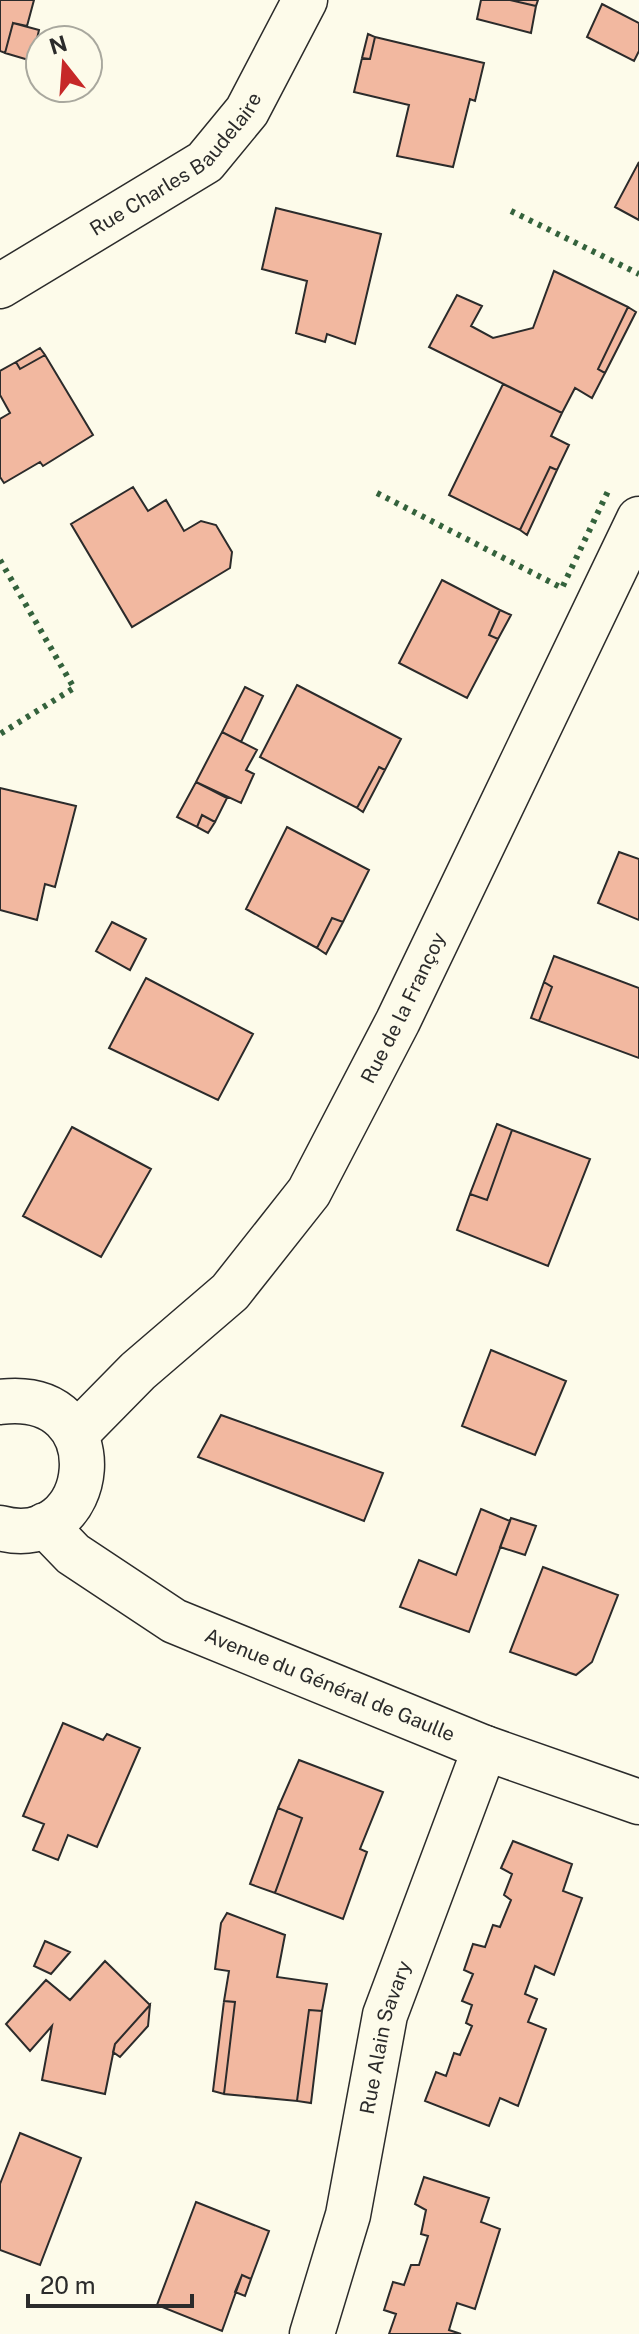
<svg xmlns="http://www.w3.org/2000/svg" width="639" height="2334" font-family="'Public Sans',sans-serif">
	<style>
		.building { fill: #f2b8a0; stroke: #2b2b2b; stroke-width: 2 }
		.lines { fill: none; stroke-linecap: round; stroke-linejoin: round }
		.street-casing { stroke: #2b2b2b; stroke-width: 47 }
		.street { stroke: #fdfbea; stroke-width: 44 }
		.hedge { stroke: #34623c; stroke-width: 6; stroke-dasharray: 4 6; stroke-linecap: butt }
		.labels { text-anchor: middle; dominant-baseline: central; stroke-width: 6; stroke-linejoin: round; paint-order: stroke }
		.street-label { font-size: 20px; fill: #2b2b2b; stroke: #fdfbea }
	</style>
	<rect width="100%" height="100%" fill="#fdfbea"/>
	<path class="building" d="M0,0H34L27,26L13,23L5,53L0,51Z
		M481,0H510L536,6L531,33L477,19Z
		M510,0H538L536,6Z
		M602,4L639,23V51L634,61L587,37Z
		M13,23L39,30L32,61L5,53Z
		M368,34L375,37L370,59L362,58Z
		M375,37L484,63L475,101L470,99L453,167L397,156L409,105L354,92L362,58L370,59Z
		M639,162V220L615,207Z
		M276,208L381,234L355,344L327,334L325,342L296,333L307,281L262,269Z
		M554,271L628,307L598,369L605,373L592,398L575,388L562,413L429,347L457,295L482,306L471,326L493,338L533,328Z
		M628,307L636,312L605,373L598,369Z
		M40,348L45,355L20,369L16,362Z
		M45,355L93,435L43,466L40,462L4,483L0,477V419L10,413L0,395V371L16,362L20,369Z
		M503,384L562,413L551,436L569,445L557,470L550,467L520,530L449,495Z
		M550,467L557,470L527,535L520,530Z
		M133,487L148,511L166,500L184,531L201,521L216,525L232,552L230,568L132,627L71,524Z
		M442,580L500,610L489,635L498,639L467,698L399,663Z
		M500,610L511,615L498,639L489,635Z
		M297,685L401,739L385,770L379,767L357,808L260,757Z
		M245,687L263,696L241,742L222,732Z
		M222,732L257,750L246,770L254,774L241,803L196,782Z
		M379,767L385,770L363,812L357,808Z
		M196,782L227,798L215,822L202,815L197,827L177,817Z
		M0,788L76,806L55,887L45,884L37,920L0,910Z
		M202,815L215,822L208,833L197,827Z
		M287,827L369,870L343,922L332,918L317,948L246,909Z
		M619,852L639,859V920L598,903Z
		M332,918L343,922L326,954L317,948Z
		M112,922L146,939L130,970L96,951Z
		M554,956L639,988V1058L539,1021L552,987L544,982Z
		M146,978L253,1034L218,1100L109,1048Z
		M544,982L552,987L539,1021L531,1018Z
		M497,1124L512,1130L487,1200L470,1194Z
		M72,1127L151,1169L101,1257L23,1216Z
		M512,1130L590,1159L548,1266L457,1230L470,1194L487,1200Z
		M491,1350L566,1381L535,1455L462,1426Z
		M221,1415L383,1473L364,1521L198,1457Z
		M481,1509L510,1521L469,1632L400,1607L419,1560L456,1575Z
		M511,1518L536,1526L525,1555L500,1547Z
		M543,1567L618,1595L592,1662L576,1675L510,1652Z
		M63,1723L103,1740L107,1734L140,1748L97,1847L68,1835L58,1860L33,1850L44,1824L23,1816Z
		M299,1760L383,1792L360,1849L367,1852L343,1919L275,1893L302,1818L278,1808Z
		M278,1808L302,1818L275,1893L250,1884Z
		M513,1841L572,1864L563,1891L582,1898L554,1975L535,1966L525,1994L537,1999L528,2022L546,2029L518,2106L500,2098L489,2126L425,2101L436,2072L446,2076L454,2053L460,2055L472,2026L466,2023L472,2005L462,2001L473,1974L464,1970L473,1944L485,1947L493,1925L500,1927L511,1900L504,1895L512,1874L501,1868Z
		M227,1913L285,1935L277,1977L327,1984L322,2011L309,2010L297,2101L224,2094L235,2002L224,2001L229,1971L215,1969L221,1923Z
		M45,1941L70,1952L51,1974L34,1966Z
		M105,1961L150,2005L115,2044L105,2094L42,2080L52,2026L30,2051L6,2024L46,1980L70,2000Z
		M224,2001L235,2002L224,2094L213,2091Z
		M150,2005L148,2026L120,2057L113,2052L115,2044Z
		M309,2010L322,2011L311,2103L297,2101Z
		M20,2133L81,2158L40,2265L0,2250V2184Z
		M424,2177L489,2198L481,2222L500,2229L475,2309L457,2303L449,2330L461,2334H389L396,2314L384,2310L393,2282L404,2285L411,2265H419L428,2236L421,2234L426,2210L415,2204Z
		M196,2202L269,2231L251,2279L242,2275L222,2331L157,2305Z
		M242,2275L251,2279L245,2296L235,2292Z"/>
	<g class="lines">
		<defs>
			<g id="street">
				<path id="s1" d="M0,286L205,162L247,111L305,0"/>
				<path d="M0,1402C119,1387 99,1555 0,1528"/>
				<path id="s2" d="M76,1434L138,1371L230,1292L309,1192L398,1021L639,519"/>
				<path id="s3" d="M45,1525L73,1554L174,1621L485,1748L639,1802"/>
				<path id="s4" d="M312,2334L348,2215L385,2015L485,1748"/>
			</g>
		</defs>
		<use href="#street" class="street-casing"/>
		<use href="#street" class="street"/>
		<path class="hedge" d="M511,211L639,274
			M377,493L562,588L610,487
			M0,560L74,688L0,734"/>
	</g>
	<g class="labels">
		<g class="street-label">
			<text stroke="none"><textPath href="#s1" startOffset="216">Rue Charles Baudelaire</textPath></text>
			<text stroke="none"><textPath href="#s2" startOffset="544">Rue de la Françoy</textPath></text>
			<text stroke="none"><textPath href="#s3" startOffset="330">Avenue du Général de Gaulle</textPath></text>
			<text stroke="none"><textPath href="#s4" startOffset="306">Rue Alain Savary</textPath></text>
		</g>
	</g>
	<g transform="translate(64 64) rotate(343)"><circle r="38" fill="#fdfbea" stroke="#a9a89e" stroke-width="2"/>
	<path d="M0-6L14 30L0 20L-14 30Z" fill="#c62828"/>
	<text y="-12" font-size="22" font-weight="bold" text-anchor="middle" fill="#2b2b2b">N</text>
	</g>
	<path d="M28 2294v12h164v-12" fill="none" stroke="#2b2b2b" stroke-width="4"/>
	<text x="40" y="2294" font-size="24" fill="#2b2b2b" stroke="#fdfbea" stroke-width="6" paint-order="stroke">20 m</text>
</svg>
